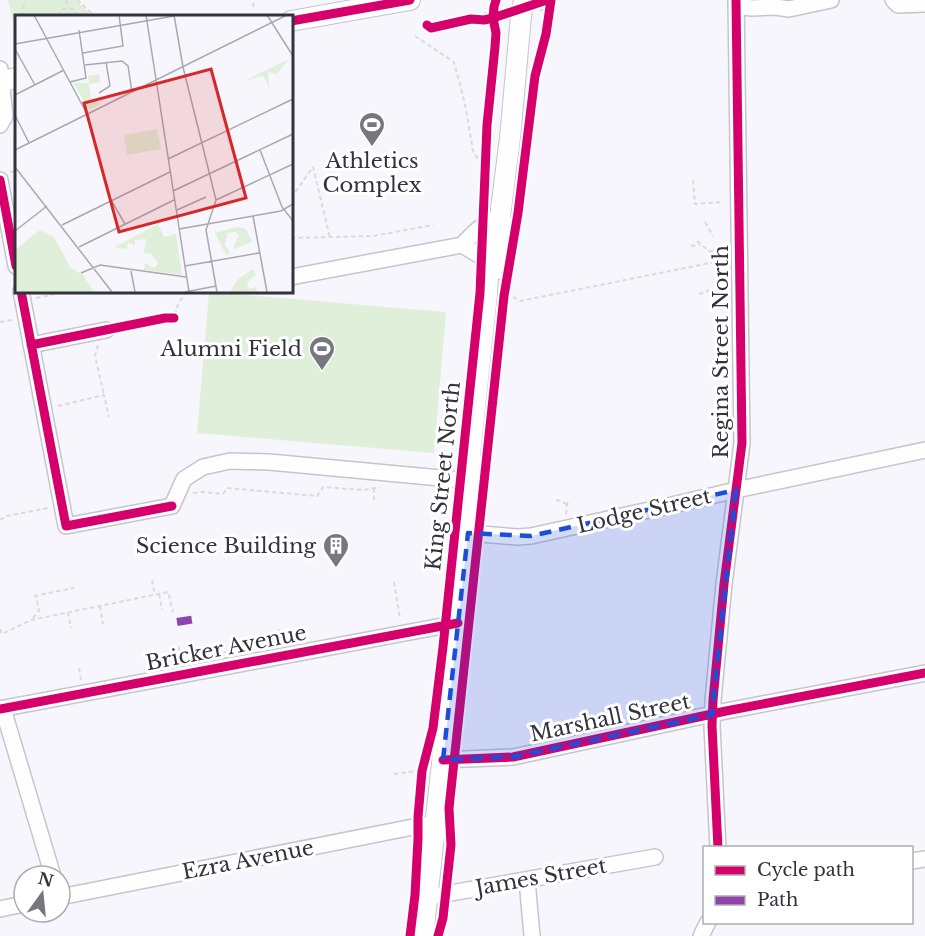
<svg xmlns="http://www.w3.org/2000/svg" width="925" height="936" font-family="'Libre Baskerville',serif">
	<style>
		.green { fill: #dfefda }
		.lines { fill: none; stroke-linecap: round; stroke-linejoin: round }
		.minor-casing { stroke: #c6c4cd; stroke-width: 18 }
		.major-casing { stroke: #c6c4cd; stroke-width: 22 }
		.path { stroke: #dbdadd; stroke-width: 2; stroke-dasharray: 4.5 3; stroke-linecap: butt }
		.minor { stroke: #fefeff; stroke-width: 15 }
		.major { stroke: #fefeff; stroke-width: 20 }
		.quiet { stroke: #8e44ad; stroke-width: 8; stroke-dasharray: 15 8; stroke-linecap: butt }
		.cycleway-casing { stroke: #fff; stroke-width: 13 }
		.cycleway { stroke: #d6006c; stroke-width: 9 }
		.marked { fill: #1d4ed8; fill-opacity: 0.2; stroke: #1d4ed8; stroke-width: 4.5; stroke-dasharray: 12 8; stroke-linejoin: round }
		.labels { text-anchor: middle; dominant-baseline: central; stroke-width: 6; stroke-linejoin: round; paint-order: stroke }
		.poi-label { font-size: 21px; fill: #34333d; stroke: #fff; text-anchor: end }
		.street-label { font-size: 21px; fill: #34333d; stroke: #fff }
		.inset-road { fill: none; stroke: #a9a8b0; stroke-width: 1.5 }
		.view { fill: #d62828; fill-opacity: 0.15; stroke: #d62828; stroke-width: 3 }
		.inset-edge { fill: none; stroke: #34333d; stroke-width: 3 }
	</style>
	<rect width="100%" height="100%" fill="#f7f6fc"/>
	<path class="green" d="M8,0H75L93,16H16V35Z
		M209,292L446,312L434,453L197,433Z"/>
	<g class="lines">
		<defs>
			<path id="minor" d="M893,0L898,5L924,4
				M736,6L752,8L775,7L789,9L831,0
				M0,69L5,116L0,125
				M0,180L16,266
				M462,245L489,261
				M291,277L462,245C476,230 481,225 500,217
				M21,291L66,526L172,506L184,479L203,467L230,461L269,462L473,481
				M31,345L106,330
				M468,533L518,537L531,536L672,505L736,490L925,450
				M0,709L458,623
				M3,709L53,876
				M443,760L513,757L726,711L925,673
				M718,848L712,726L713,700L724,584L742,443L736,0
				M912,861L925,859
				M527,880L532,936
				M60,897L408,828L436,823
				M428,897L655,857
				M0,909L24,904
				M701,936L708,922"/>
			<path id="major" d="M291,21L410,0
				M0,82L16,78
				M501,269L505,233L500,217L510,138L521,16L524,0
				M423,936L473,481L474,469L470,455L487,294L491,230L500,217"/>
		</defs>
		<use href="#minor" class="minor-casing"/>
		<use href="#major" class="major-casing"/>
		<path class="path" d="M66,0L69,8
			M77,0L95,16
			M253,7L254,0
			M540,10H548
			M21,16L25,0
			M58,16L61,10L69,8L74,10L76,16
			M484,16L486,8
			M497,26L503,22
			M415,36L454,62L465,104L473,151L480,162
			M16,40V38
			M10,172L16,171
			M693,180L695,204L723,202
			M291,198L313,167L330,238
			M705,222L713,236
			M291,238L373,236L433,225
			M697,241L709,251L725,252
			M691,246L700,245
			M709,251L715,257L716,261
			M699,294L710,290L713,292L725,290
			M513,297L520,301L725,260
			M36,298L64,292
			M0,322L12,320
			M118,328L165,318H174L178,304L187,291
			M98,345L95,356L104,395
			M58,406L104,395L109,417
			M374,488V503
			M193,493L203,492L223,494L227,488L317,496L323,487L364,490L380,487
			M556,500L562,501L567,505
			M566,514L568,499
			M0,520L7,516L48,508
			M152,580L155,595
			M394,582L400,619
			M159,594L162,610
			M34,596L74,588
			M100,606L103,624
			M68,612L71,628
			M33,618L39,611L36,596
			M0,629L2,634L31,620L168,592L173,612
			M279,629L281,642
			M223,644L225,653
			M179,647L181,660
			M79,668L81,680
			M394,774L417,771"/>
		<use href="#minor" class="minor"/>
		<use href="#major" class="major"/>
		<path class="quiet" d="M177,622L196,619"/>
		<defs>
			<path id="cycleway" d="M291,21L410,0
				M427,25L431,28L471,19L484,20L493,18L547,0
				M0,180L16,266
				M21,291L66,526L172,506
				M31,345L165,318H174
				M0,709L458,623
				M443,760L513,757L726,711L925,673
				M718,848L712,726L713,700L724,584L742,443L736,0
				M410,936L415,895L418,839V817L422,771L433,728L443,647L480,293L487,125L495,47L496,33L493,18L494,7L496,0
				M438,936L443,918L451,845L449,808L504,296L518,213L535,76L546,34L551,0"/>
		</defs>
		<use href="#cycleway" class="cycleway-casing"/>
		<use href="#cycleway" class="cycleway"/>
	</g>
	<path class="marked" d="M736,490L712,715L513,757L443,760L468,533L531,536Z"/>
	<defs>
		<symbol id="stadium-pin" viewBox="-11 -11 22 30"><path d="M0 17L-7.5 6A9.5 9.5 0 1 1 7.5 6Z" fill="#787780" stroke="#fff"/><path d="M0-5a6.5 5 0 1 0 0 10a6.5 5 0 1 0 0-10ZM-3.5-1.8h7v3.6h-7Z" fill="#fff"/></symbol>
		<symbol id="building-pin" viewBox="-11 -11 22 30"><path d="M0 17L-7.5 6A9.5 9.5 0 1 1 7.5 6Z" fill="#787780" stroke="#fff"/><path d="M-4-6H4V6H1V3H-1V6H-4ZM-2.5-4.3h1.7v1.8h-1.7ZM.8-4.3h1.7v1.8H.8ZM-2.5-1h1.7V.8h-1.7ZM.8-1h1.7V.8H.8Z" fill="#fff"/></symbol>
	</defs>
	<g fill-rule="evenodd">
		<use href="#stadium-pin" x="357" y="110" width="30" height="40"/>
		<use href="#stadium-pin" x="307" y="334" width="30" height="40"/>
		<use href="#building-pin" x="321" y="531" width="30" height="40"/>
	</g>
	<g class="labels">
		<g class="poi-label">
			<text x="372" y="161" text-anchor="middle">Athletics<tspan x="372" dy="24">Complex</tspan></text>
			<text x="302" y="349">Alumni Field</text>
			<text x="316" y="546">Science Building</text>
		</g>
		<g class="street-label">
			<text transform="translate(721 352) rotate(-90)">Regina Street North</text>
			<text transform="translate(443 476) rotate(-84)">King Street North</text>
			<text transform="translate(644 511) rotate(-13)">Lodge Street</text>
			<text transform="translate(226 648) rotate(-11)">Bricker Avenue</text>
			<text transform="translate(610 718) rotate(-12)">Marshall Street</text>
			<text transform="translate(248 860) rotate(-11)">Ezra Avenue</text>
			<text transform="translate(541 877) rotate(-10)">James Street</text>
		</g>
	</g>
	<g transform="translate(15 15)">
		<rect width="278" height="278" fill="#f7f6fc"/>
		<path d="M274,44L262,59L253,57L254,72L248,61L229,66ZM84,59L85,67L74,69L76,83L86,89L74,94L58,68H74L73,61ZM142,114L146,134L112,140L109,120ZM143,209L149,222L161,219L167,260L129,255L130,248L140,253L143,248L136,239L129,238L131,224L120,225L118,235V229L113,228L112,234L100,232ZM222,212L231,214L237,227L218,234L224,220L221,217L213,218L210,229L215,238L211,240L200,218ZM25,215L39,222L55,252L68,260L79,277H0V235ZM238,254L241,260L232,267L234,274L241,272L242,277H215L222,265Z" fill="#dfefda"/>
		<path class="inset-road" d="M19,0L72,99M131,0L174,277M159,0L168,52L201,185L191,215L202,277M252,0L278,41M0,29L159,1M0,34L20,70M68,38L108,31L104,0M70,50L107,46L113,51L117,77M55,67L71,63L64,15M84,78L95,71L91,47M0,80L49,55M0,100L14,128M0,135L272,0M245,135L267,192L278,206M153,144L278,84M0,152L97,277M158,176L278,119M96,185L110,209M201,185L278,149M162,195L191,182M238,201L252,277M47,210L155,157M164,214L266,196L278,189M0,216L32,191M64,232L159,185M170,251L244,238M116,256L120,277M66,258L85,250L171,262M170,277L201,271"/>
		<path class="view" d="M196,54L231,183L104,217L69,88Z"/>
		<rect width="278" height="278" class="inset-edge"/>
	</g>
	<rect x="703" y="846" width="210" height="78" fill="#ffffff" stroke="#aeadb1" stroke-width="1.5"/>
	<rect x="715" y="866" width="30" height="9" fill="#d6006c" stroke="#aeadb1" stroke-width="1.5"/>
	<text x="757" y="876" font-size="18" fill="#34333d">Cycle path</text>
	<rect x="715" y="896" width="30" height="9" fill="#8e44ad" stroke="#aeadb1" stroke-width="1.5"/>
	<text x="757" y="906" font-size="18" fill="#34333d">Path</text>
	<g transform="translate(42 894) rotate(15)"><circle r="28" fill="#ffffff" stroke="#aeadb1" stroke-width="1.5"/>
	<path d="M0-4.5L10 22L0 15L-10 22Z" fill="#787780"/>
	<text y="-9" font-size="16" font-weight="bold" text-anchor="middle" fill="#34333d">N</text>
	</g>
</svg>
